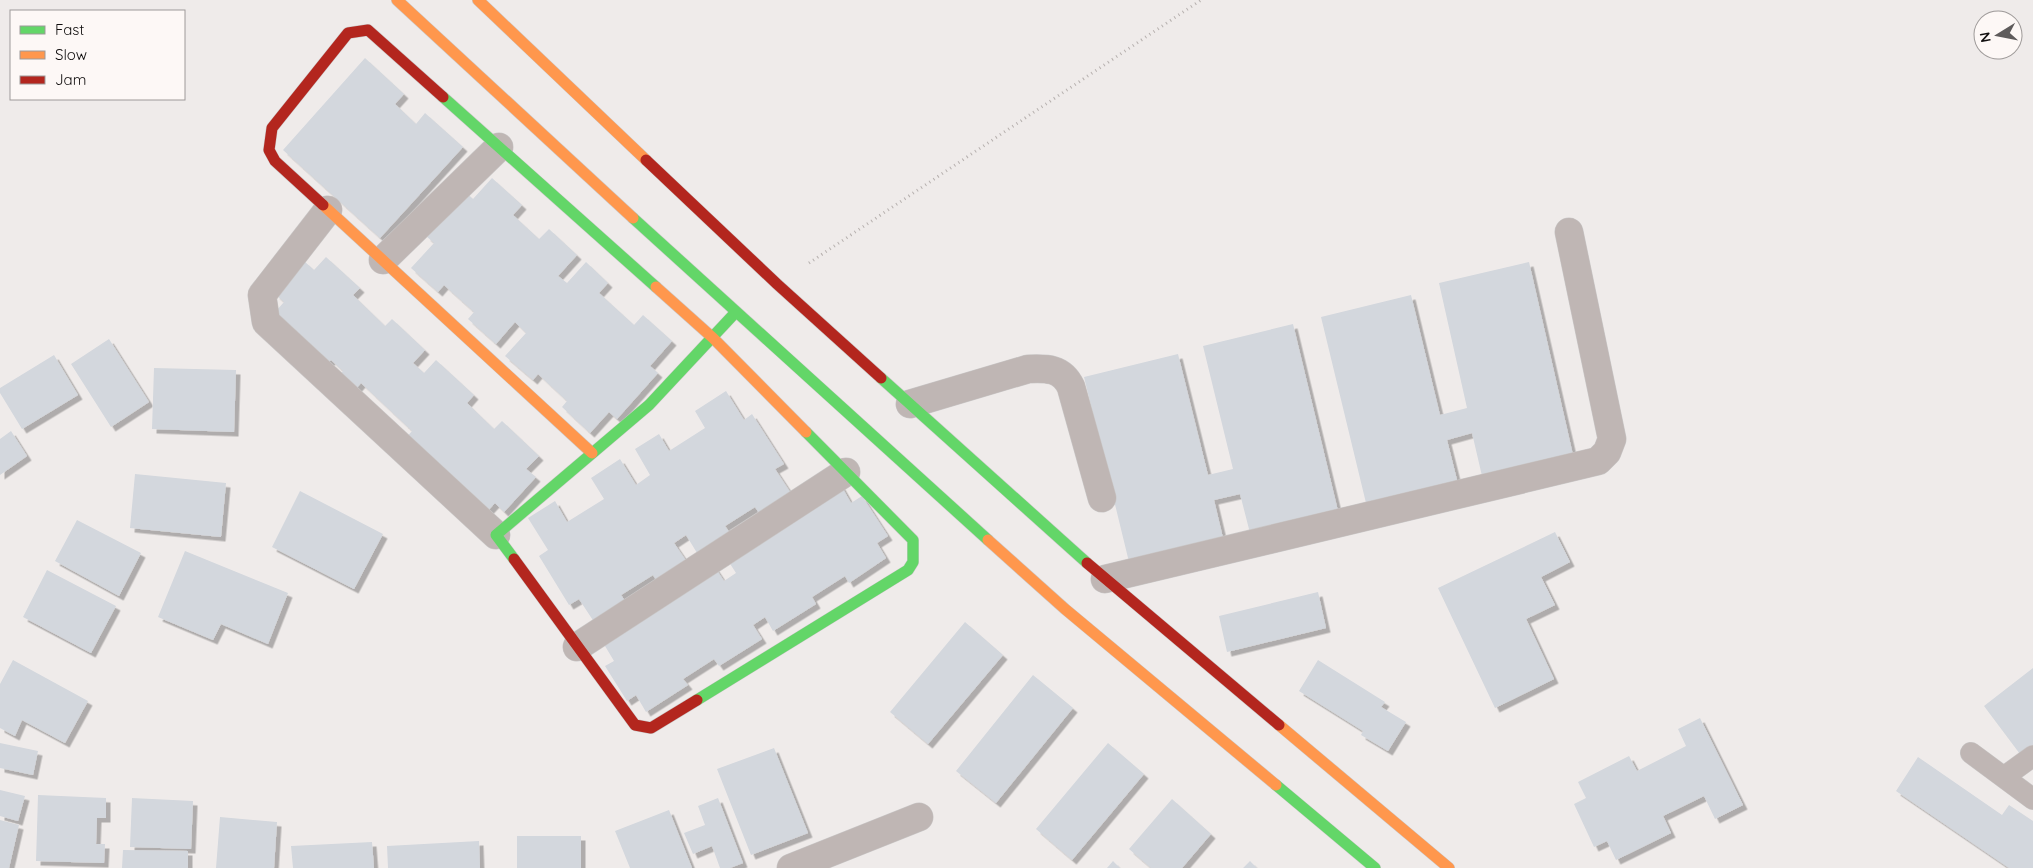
<svg xmlns="http://www.w3.org/2000/svg" width="2033" height="868" font-family="Quicksand,sans-serif">
	<style>
		.building { fill: #d3d7dd; filter: url(#shadow) }
		.lines { fill: none; stroke-linecap: round; stroke-linejoin: round }
		.lane-casing { stroke: #cac8c8; stroke-width: 22 }
		.street-casing { stroke: #cac8c8; stroke-width: 29 }
		.fast-casing { stroke: #cac8c8; stroke-width: 12 }
		.slow-casing { stroke: #cac8c8; stroke-width: 12 }
		.jam-casing { stroke: #cac8c8; stroke-width: 12 }
		.path { stroke: #b6b0ae; stroke-width: 3; stroke-dasharray: 1 4; stroke-linecap: butt }
		.lane { stroke: #bfb6b4; stroke-width: 21 }
		.street { stroke: #bfb6b4; stroke-width: 28 }
		.fast { stroke: #63d668; stroke-width: 11 }
		.slow { stroke: #ff974d; stroke-width: 11 }
		.jam { stroke: #b3261e; stroke-width: 11 }
	</style>
	<defs>
		<filter id="shadow"><feDropShadow dx="4.5" dy="4.5" stdDeviation="0" flood-color="#0004"/></filter>
	</defs>
	<rect width="100%" height="100%" fill="#efebea"/>
	<path class="building" d="M365,58L404,94L395,104L416,124L425,113L463,147L380,238L283,150Z
		M492,178L522,205L513,215L539,239L549,229L577,255L558,276L567,283L586,262L608,283L599,293L634,325L643,315L672,341L650,366L658,373L617,419L609,412L590,433L562,407L567,401L538,374L533,380L505,356L526,333L515,322L496,344L468,319L474,312L444,285L438,292L411,268L434,243L426,236L465,192L473,199Z
		M326,257L360,288L353,295L385,326L392,319L425,350L413,363L424,373L436,360L474,395L467,403L494,429L502,421L539,456L526,469L536,477L504,512L495,503L482,517L406,438L412,431L361,383L355,390L334,380L343,371L331,360L323,368L269,319L284,302L275,294L304,261L314,270Z
		M1529,262L1573,455L1482,476L1472,433L1447,440L1457,480L1366,503L1321,317L1411,295L1440,415L1467,408L1439,283Z
		M1293,324L1338,511L1250,533L1240,494L1214,500L1223,538L1129,562L1084,377L1178,354L1208,475L1233,469L1203,346Z
		M109,339L149,402L111,427L71,364Z
		M54,355L78,395L22,429L0,393V388Z
		M154,368L236,370L234,432L152,429Z
		M726,391L744,420L752,414L784,464L775,469L796,501L765,522L755,507L725,526L735,540L702,561L686,535L674,543L691,568L661,588L653,575L621,595L630,608L598,628L579,599L569,605L539,556L548,550L528,518L555,501L567,522L604,499L591,478L620,459L636,485L650,475L635,449L659,434L669,451L705,428L695,411Z
		M11,431L27,456L0,475V439Z
		M135,474L226,483L221,537L130,528Z
		M839,482L851,503L862,496L888,536L877,543L886,558L849,583L845,576L812,597L816,604L773,631L765,617L753,625L762,639L719,666L714,659L683,679L688,685L646,712L636,695L627,701L605,666L614,661L599,636L712,563L724,581L736,573L725,556Z
		M300,491L383,534L354,589L272,547Z
		M77,520L141,553L119,596L55,561Z
		M1555,532L1570,562L1541,577L1555,605L1526,619L1554,679L1495,708L1438,588Z
		M185,551L288,593L268,644L221,624L213,640L158,617Z
		M47,570L116,606L91,653L23,617Z
		M1318,592L1326,628L1227,652L1219,616Z
		M965,622L1003,655L928,744L890,712Z
		M13,660L88,701L65,743L22,720L15,736L0,728V684Z
		M1318,660L1385,702L1381,707L1406,722L1388,751L1361,735L1363,731L1299,691Z
		M2033,668V745L2020,754L1984,706Z
		M1033,675L1073,708L996,803L956,771Z
		M1700,718L1743,805L1715,819L1704,796L1663,816L1671,833L1616,860L1607,841L1594,847L1574,804L1586,798L1578,782L1629,756L1637,771L1686,746L1678,729Z
		M0,743L38,751L33,775L0,768Z
		M1108,743L1144,774L1072,860L1036,829Z
		M774,748L808,833L751,855L717,769Z
		M1918,757L2002,815L2009,805L2033,821V868H2009L1896,791Z
		M0,790L25,796L18,821L0,816Z
		M38,795L106,798V818H97L96,844H105L104,863L36,861Z
		M132,798L193,801L191,849L130,847Z
		M718,798L743,863L730,868H720L712,846L693,854L684,833L705,825L698,806Z
		M1172,799L1211,834L1182,868H1151L1129,849Z
		M669,810L692,868H630L615,831Z
		M220,817L277,822L274,868H216Z
		M0,820L19,825L9,868H0Z
		M517,836H581V868H517Z
		M479,841L480,868H388L387,846Z
		M372,842L374,868H293L291,846Z
		M123,850L188,851V868H122Z
		M1113,861L1120,868H1107Z
		M1250,861L1257,868H1243Z"/>
	<g class="lines">
		<defs>
			<path id="lane" d="M1971,753L2033,799
				M2004,777L2033,756"/>
			<path id="street" d="M328,210L262,295L266,322L496,535
				M383,260L499,147
				M910,404L1028,369C1047,368 1062,368 1071,387L1102,498
				M1105,579L1598,461L1607,452L1612,439L1569,232
				M577,647L846,472
				M791,868L919,817"/>
			<path id="fast" d="M443,97L656,287
				M633,218L988,540
				M881,378L1087,563
				M514,559L496,535L649,405L735,313
				M697,700L908,570L913,562V540L806,432
				M1276,785L1375,868"/>
			<path id="slow" d="M397,0L633,218
				M478,0L646,160
				M323,205L592,453
				M656,287L713,338L806,432
				M988,540L1065,609L1276,785
				M1279,725L1449,868"/>
			<path id="jam" d="M646,160L777,284L881,378
				M323,205L275,161L269,150L272,128L348,33L368,30L443,97
				M514,559L635,725L651,728L697,700
				M1087,563L1279,725"/>
		</defs>
		<use href="#lane" class="lane-casing"/>
		<use href="#street" class="street-casing"/>
		<use href="#fast" class="fast-casing"/>
		<use href="#slow" class="slow-casing"/>
		<use href="#jam" class="jam-casing"/>
		<path class="path" d="M809,263L1201,0"/>
		<use href="#lane" class="lane"/>
		<use href="#street" class="street"/>
		<use href="#fast" class="fast"/>
		<use href="#slow" class="slow"/>
		<use href="#jam" class="jam"/>
	</g>
	<rect x="10" y="10" width="175" height="90" fill="#fdf8f6" stroke="#9e9a99"/>
	<rect x="20" y="26" width="25" height="8" fill="#63d668" stroke="#9e9a99"/>
	<text x="55" y="35" font-size="15" fill="#100e0e">Fast</text>
	<rect x="20" y="51" width="25" height="8" fill="#ff974d" stroke="#9e9a99"/>
	<text x="55" y="60" font-size="15" fill="#100e0e">Slow</text>
	<rect x="20" y="76" width="25" height="8" fill="#b3261e" stroke="#9e9a99"/>
	<text x="55" y="85" font-size="15" fill="#100e0e">Jam</text>
	<g transform="translate(1998 35) rotate(260)"><circle r="24" fill="#fdf8f6" stroke="#9e9a99"/>
	<path d="M0-4L9 19L0 12L-9 19Z" fill="#5e5b5b"/>
	<text y="-8" font-size="14" font-weight="bold" text-anchor="middle" fill="#100e0e">N</text>
	</g>
</svg>
